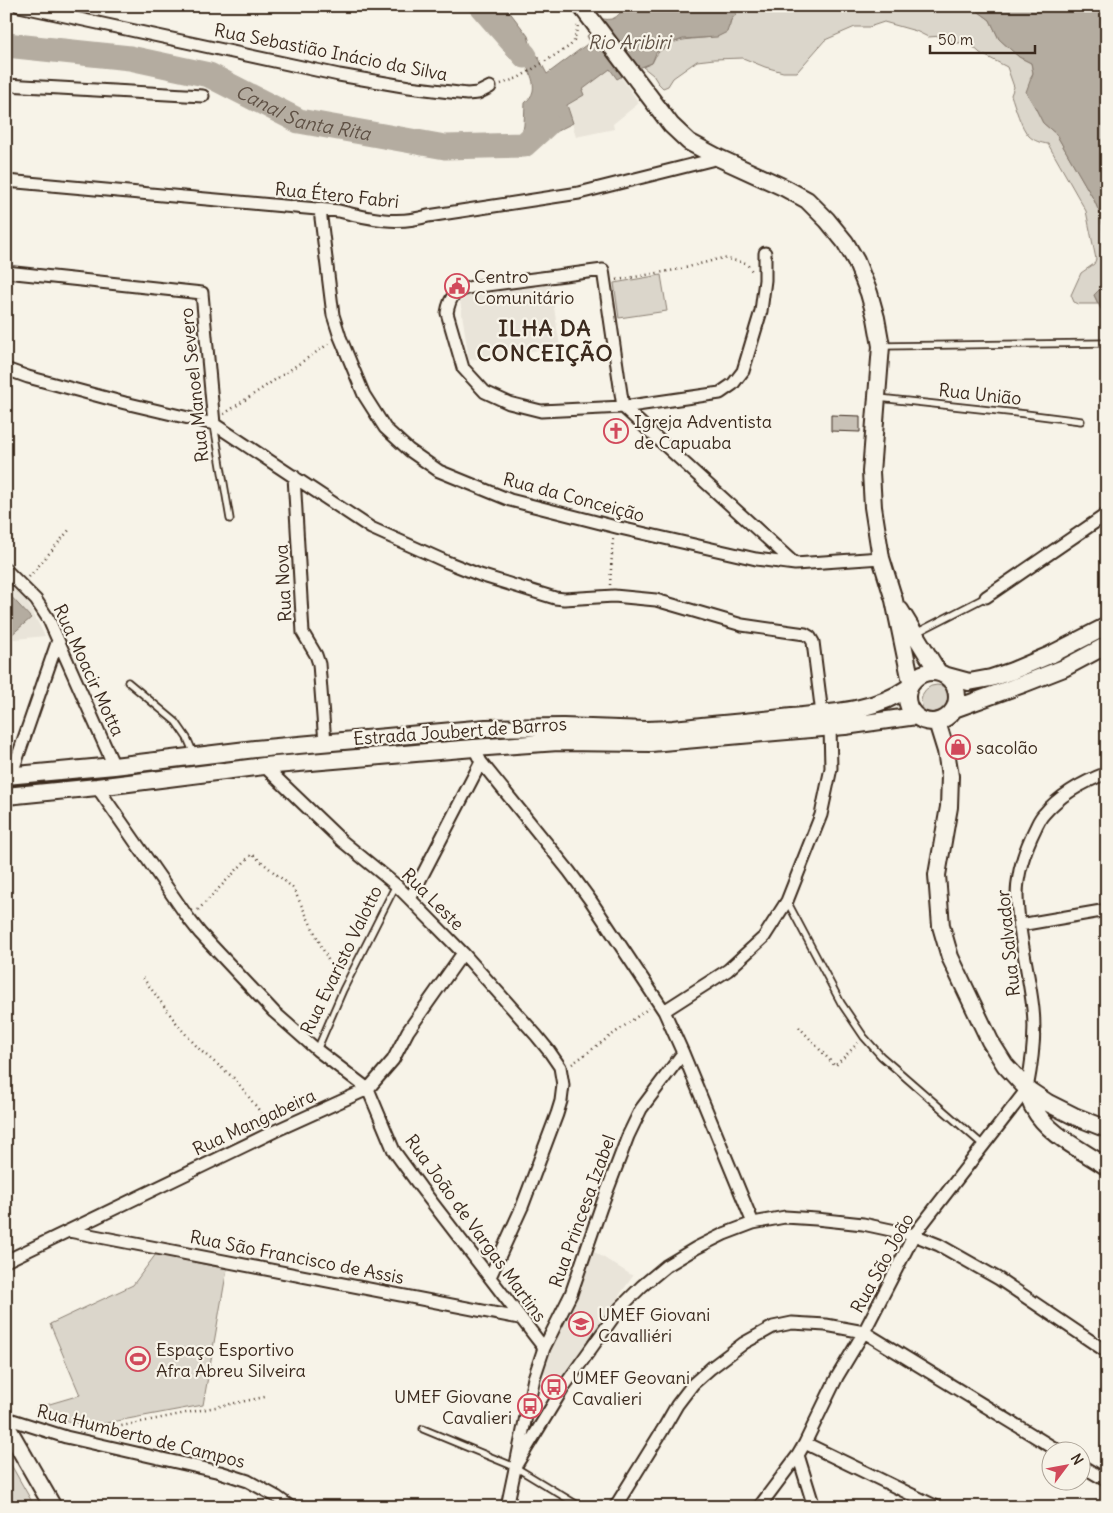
<svg xmlns="http://www.w3.org/2000/svg" width="1113" height="1513" font-family="Delius,sans-serif">
	<style>
		.built { fill: #e9e4d9 }
		.green { fill: #dbd6cb; stroke: #8b8074 }
		.water { fill: #b4aca0; stroke: #84786c }
		.lines { fill: none; stroke-linecap: round; stroke-linejoin: round }
		.river { stroke: #b4aca0; stroke-width: 25 }
		.building { fill: #c8c1b6; stroke: #3b2a1e }
		.lane-casing { stroke: #3b2a1e; stroke-width: 9 }
		.street-casing { stroke: #3b2a1e; stroke-width: 15 }
		.secondary-casing { stroke: #3b2a1e; stroke-width: 20 }
		.path { stroke: #3b2a1e; stroke-width: 2.5; stroke-dasharray: 1 4; stroke-linecap: butt }
		.lane { stroke: #f7f3e8; stroke-width: 5.5 }
		.street { stroke: #f7f3e8; stroke-width: 11 }
		.secondary { stroke: #f7f3e8; stroke-width: 16 }
		.labels { text-anchor: middle; dominant-baseline: central; stroke-width: 4.5; stroke-linejoin: round; paint-order: stroke }
		.street-label { font-size: 18px; fill: #3b2a1e; stroke: #f7f3e8 }
		.poi-label { font-size: 18px; fill: #3b2a1e; stroke: #f7f3e8; text-anchor: start }
		.water-label { font-size: 19px; font-style: italic; fill: #5f5145; stroke: #f7f3e8 }
		.district-label { font-size: 22px; font-weight: bold; letter-spacing: 1px; fill: #3b2a1e; stroke: #f7f3e8 }
	</style>
	<rect width="100%" height="100%" fill="#f7f3e8"/>
	<filter id="ink" filterUnits="userSpaceOnUse"><feTurbulence type="fractalNoise" baseFrequency=".02" numOctaves="2"/><feDisplacementMap in="SourceGraphic" scale="10" xChannelSelector="R" yChannelSelector="G"/><feConvolveMatrix kernelMatrix="1 2 1 2 8 2 1 2 1" color-interpolation-filters="sRGB"/></filter>
	<g filter="url(#ink)">
		<path class="built" d="M591,42L617,78L621,77L639,103L613,124L614,129L576,137L567,106L584,95L581,91Z
			M550,281L560,347L469,360L459,294Z
			M6,582L25,598L45,636L6,640Z
			M593,1251L633,1276L559,1382L542,1372Z"/>
		<path class="green" d="M739,6H971L990,20L999,39L1019,57L1031,63L1033,73L1030,78L1036,109L1043,123L1056,134L1094,200L1101,216L1104,235L1107,239V285L1099,290L1094,295L1098,304H1079L1074,302L1071,295L1081,273L1094,264L1096,259L1086,211L1048,144C1041,143 1034,141 1029,136C1021,128 1015,106 1011,95L1014,87L1007,67L980,53L968,42L957,43L942,36L928,37L916,31L884,22L869,27H855L825,40L797,72H783L765,67L743,58L714,59L697,61L673,78L668,86L663,88L658,83L653,75L643,67L652,63C668,25 715,49 729,27C731,25 730,22 731,20C734,15 737,12 739,6Z
			M661,275L667,311L619,318L614,283Z
			M921 701a16 16 0 1 1 32 0a16 16 0 1 1-32 0Z
			M156,1254L227,1269L203,1405L90,1426L63,1420L36,1408L80,1395L50,1324L133,1285Z
			M6,1456L35,1507H6Z"/>
		<path class="water" d="M473,6H505L528,36L532,50L537,55L547,74L590,42L587,36L603,19C616,21 618,15 626,6H739L736,14L731,20L727,32L717,37L683,39L672,43L656,53L652,63L631,71L617,79L610,69L582,90L584,95L567,105L573,123L523,148L522,136L524,125L525,103C528,100 532,96 533,91C536,75 519,55 511,43C503,31 495,19 488,7L476,8Z
			M971,6H1102L1107,21V239L1104,235L1101,216L1094,200L1056,134L1043,123L1036,109L1026,92L1033,73L1031,63L1019,57L999,39L990,20Z
			M1107,285V314L1101,309L1094,295L1099,290Z
			M6,591L31,618L10,636L6,632Z"/>
		<g class="lines">
			<g class="river">
				<path d="M481,6L525,56"/>
				<path id="s1" d="M6,45L130,58L209,75L299,121L445,147L524,145L547,124"/>
			</g>
		</g>
		<path class="building" d="M831,415L860,416V432L831,431Z"/>
		<g class="lines">
			<defs>
				<path id="lane" d="M883,346L1107,343
					M879,398L1026,414L1081,421
					M214,425L230,519
					M916,633L986,597
					M128,682L176,722L187,738L194,754
					M787,901L841,1003L864,1037L881,1056L983,1145
					M317,1050L343,990L396,885
					M423,1429L515,1467L581,1507"/>
				<path id="street" d="M19,6L339,75L409,87L467,94L478,93L490,87
					M6,85L203,96
					M6,181L339,211C370,219 398,225 428,216L579,193L719,158
					M320,210L333,315L340,337L364,395L385,428L409,450L439,471L510,500L620,528L756,559L795,564L881,558
					M765,253V280L761,311L743,371L733,384L720,393L623,407L541,411L509,403L485,392L463,368L447,313C450,295 455,291 472,287L603,270L623,407L795,564
					M6,272L202,293L214,424
					M6,369L28,377L125,403L214,424L371,528L447,562L480,575L555,598L564,599L614,596L656,600L742,625L805,634L810,637L813,642L822,714
					M294,476L303,633L316,655L319,664L325,743
					M6,570L36,600L49,620L114,766
					M986,597L1107,514
					M474,748L481,762L569,871L591,901L664,1011L683,1053L753,1223
					M264,766L342,841L396,885L410,899L463,953L536,1035L549,1051L560,1067L563,1085L561,1101L557,1114L522,1207L490,1277
					M11,776L58,640
					M97,787L189,919L200,933L274,1012L317,1050L368,1089L394,1151L421,1188L544,1348
					M410,899L481,762
					M1020,925L1107,910
					M664,1011L728,970L764,937L787,901L821,815L831,768L830,727
					M69,1231L519,1318
					M6,1261L275,1131L368,1089L393,1060L408,1031L463,953
					M6,1418L66,1437L220,1472L248,1481L277,1497L291,1507
					M805,1443L937,1507
					M798,1455L814,1507
					M1080,1465L1107,1481
					M515,1467L565,1385L620,1308L642,1286L666,1266L696,1248L724,1234L753,1223L785,1217L816,1219L863,1224L914,1235L939,1245L999,1279L1107,1352
					M507,1507L534,1378L544,1348L571,1294L601,1207L628,1136L641,1109L683,1053
					M615,1507L662,1431L677,1405L693,1384L711,1368L744,1343L773,1327L792,1323L826,1325L864,1332L1057,1450
					M759,1507L798,1455L805,1443L837,1377L864,1332L914,1235L1027,1089C1032,1063 1036,1036 1033,1009C1029,972 1018,934 1017,896C1017,871 1025,849 1036,827C1038,823 1040,818 1044,814C1060,795 1083,782 1107,773"/>
				<path id="secondary" d="M581,6L671,125L689,142L719,158L785,188L807,200L827,220L845,242L856,261L869,293L876,318L881,346L871,472L873,507L881,558L894,600L911,682
					M900,610L938,672
					M907 697a25 25 0 1 1 50 0a25 25 0 1 1-50 0Z
					M947,676L969,682L991,678L1012,671L1050,655L1107,626
					M954,709L1023,684L1064,668L1107,645
					M937,722L946,751L950,776L949,807L937,875L941,926L950,957L990,1041L1005,1065L1027,1089L1048,1103L1074,1116L1107,1129
					M6,776L114,766L255,749L486,728L563,727L646,730L673,729C710,725 747,722 783,718C826,713 872,713 908,688
					M6,796L97,787L264,766L474,748L558,742L651,743L845,726L916,716
					M1027,1089C1029,1095 1030,1102 1033,1107C1048,1135 1082,1150 1107,1167
					M6,1425L53,1507"/>
			</defs>
			<use href="#lane" class="lane-casing"/>
			<use href="#street" class="street-casing"/>
			<use href="#secondary" class="secondary-casing"/>
			<path class="path" d="M501,84L518,78L570,46L574,41L578,25
				M617,280L681,269L722,258L746,263L752,271
				M224,414L330,343
				M29,577L70,529
				M610,585L613,538
				M198,910L252,854L293,888L338,980
				M143,978L181,1029L201,1051L235,1079L268,1122
				M799,1027L835,1066L858,1043
				M572,1064L649,1008
				M97,1431L265,1397"/>
			<use href="#lane" class="lane"/>
			<use href="#street" class="street"/>
			<use href="#secondary" class="secondary"/>
		</g>
	</g>
	<defs>
		<symbol id="civic-ring" viewBox="-11 -11 22 22"><circle r="9.5" fill="#f7f3e8" stroke="#d1495b" stroke-width="1.5"/><path d="M-.6-6.5H3V-4.5H.6V-3L4-1V1h2V6H-6V1h2V-1L-.6-3ZM-1.2 2.5V6h2.4V2.5Z" fill="#d1495b"/></symbol>
		<symbol id="church-ring" viewBox="-11 -11 22 22"><circle r="9.5" fill="#f7f3e8" stroke="#d1495b" stroke-width="1.5"/><path d="M-1.2-6h2.4v3.5h3.3v2.4h-3.3V6h-2.4V-.1h-3.3v-2.4h3.3Z" fill="#d1495b"/></symbol>
		<symbol id="shop-ring" viewBox="-11 -11 22 22"><circle r="9.5" fill="#f7f3e8" stroke="#d1495b" stroke-width="1.5"/><path d="M-5-2.5h2.3a2.7 3.5 0 0 1 5.4 0H5L5.5 6h-11ZM-1.5-2.5h3a1.5 2.3 0 0 0-3 0Z" fill="#d1495b"/></symbol>
		<symbol id="school-ring" viewBox="-11 -11 22 22"><circle r="9.5" fill="#f7f3e8" stroke="#d1495b" stroke-width="1.5"/><path d="M0-5L7-2L0 1L-7-2ZM-4 1L0 2.5L4 1V4Q0 6-4 4Z" fill="#d1495b"/></symbol>
		<symbol id="stadium-ring" viewBox="-11 -11 22 22"><circle r="9.5" fill="#f7f3e8" stroke="#d1495b" stroke-width="1.5"/><path d="M0-5a6.5 5 0 1 0 0 10a6.5 5 0 1 0 0-10ZM-3.5-1.8h7v3.6h-7Z" fill="#d1495b"/></symbol>
		<symbol id="bus-ring" viewBox="-11 -11 22 22"><circle r="9.5" fill="#f7f3e8" stroke="#d1495b" stroke-width="1.5"/><path d="M-5-6H5V4H4V6H2V4H-2V6H-4V4H-5ZM-3.5-4V0h7V-4ZM-3.5 1.2v1.5H-2V1.2ZM2 1.2v1.5H3.5V1.2Z" fill="#d1495b"/></symbol>
	</defs>
	<g fill-rule="evenodd">
		<use href="#civic-ring" x="443" y="272" width="28" height="28"/>
		<use href="#church-ring" x="602" y="417" width="28" height="28"/>
		<use href="#shop-ring" x="944" y="733" width="28" height="28"/>
		<use href="#school-ring" x="567" y="1310" width="28" height="28"/>
		<use href="#stadium-ring" x="124" y="1345" width="28" height="28"/>
		<use href="#bus-ring" x="540" y="1373" width="28" height="28"/>
		<use href="#bus-ring" x="516" y="1392" width="28" height="28"/>
	</g>
	<g class="labels">
		<g class="street-label">
			<text transform="translate(331 52) rotate(11)">Rua Sebastião Inácio da Silva</text>
			<text transform="translate(337 195) rotate(6)">Rua Étero Fabri</text>
			<text transform="translate(194 385) rotate(-96)">Rua Manoel Severo</text>
			<text transform="translate(980 394) rotate(6)">Rua União</text>
			<text transform="translate(574 497) rotate(15)">Rua da Conceição</text>
			<text transform="translate(283 583) rotate(-93)">Rua Nova</text>
			<text transform="translate(89 670) rotate(65)">Rua Moacir Motta</text>
			<text transform="translate(460 731) rotate(-4)">Estrada Joubert de Barros</text>
			<text transform="translate(433 899) rotate(45)">Rua Leste</text>
			<text transform="translate(1008 943) rotate(-96)">Rua Salvador</text>
			<text transform="translate(341 960) rotate(-64)">Rua Evaristo Valotto</text>
			<text transform="translate(254 1122) rotate(-25)">Rua Mangabeira</text>
			<text transform="translate(582 1211) rotate(-70)">Rua Princesa Izabel</text>
			<text transform="translate(476 1228) rotate(54)">Rua João de Vargas Martins</text>
			<text transform="translate(297 1257) rotate(11)">Rua São Francisco de Assis</text>
			<text transform="translate(882 1263) rotate(-61)">Rua São João</text>
			<text transform="translate(141 1436) rotate(14)">Rua Humberto de Campos</text>
		</g>
		<g class="poi-label">
			<text x="474" y="276">Centro<tspan x="474" dy="21">Comunitário</tspan></text>
			<text x="634" y="421">Igreja Adventista<tspan x="634" dy="21">de Capuaba</tspan></text>
			<text x="976" y="747">sacolão</text>
			<text x="598" y="1314">UMEF Giovani<tspan x="598" dy="21">Cavalliéri</tspan></text>
			<text x="156" y="1349">Espaço Esportivo<tspan x="156" dy="21">Afra Abreu Silveira</tspan></text>
			<text x="572" y="1377">UMEF Geovani<tspan x="572" dy="21">Cavalieri</tspan></text>
			<text x="512" y="1396" text-anchor="end">UMEF Giovane<tspan x="512" dy="21">Cavalieri</tspan></text>
		</g>
		<g class="water-label">
			<text x="629" y="42">Rio Aribiri</text>
			<text stroke="none"><textPath href="#s1" startOffset="308">Canal Santa Rita</textPath></text>
		</g>
		<g class="district-label">
			<text x="545" y="328">ILHA DA<tspan x="545" dy="25">CONCEIÇÃO</tspan></text>
		</g>
	</g>
	<rect width="1113" height="1513" fill="none" stroke="#f7f3e8" stroke-width="25"/>
	<rect x="12" y="12" width="1088" height="1488" fill="none" stroke="#3b2a1e" stroke-width="2" filter="url(#ink)"/>
	<g transform="translate(1066 1466) rotate(58)"><circle r="24" fill="#f7f3e8" stroke="#aca397"/>
	<path d="M0-4L9 19L0 12L-9 19Z" fill="#d1495b"/>
	<text y="-8" font-size="14" font-weight="bold" text-anchor="middle" fill="#3b2a1e">N</text>
	</g>
	<path d="M930 45v8h105v-8" fill="none" stroke="#3b2a1e" stroke-width="2.5"/>
	<text x="938" y="45" font-size="15" fill="#3b2a1e" stroke="#f7f3e8" stroke-width="4" paint-order="stroke">50 m</text>
</svg>
